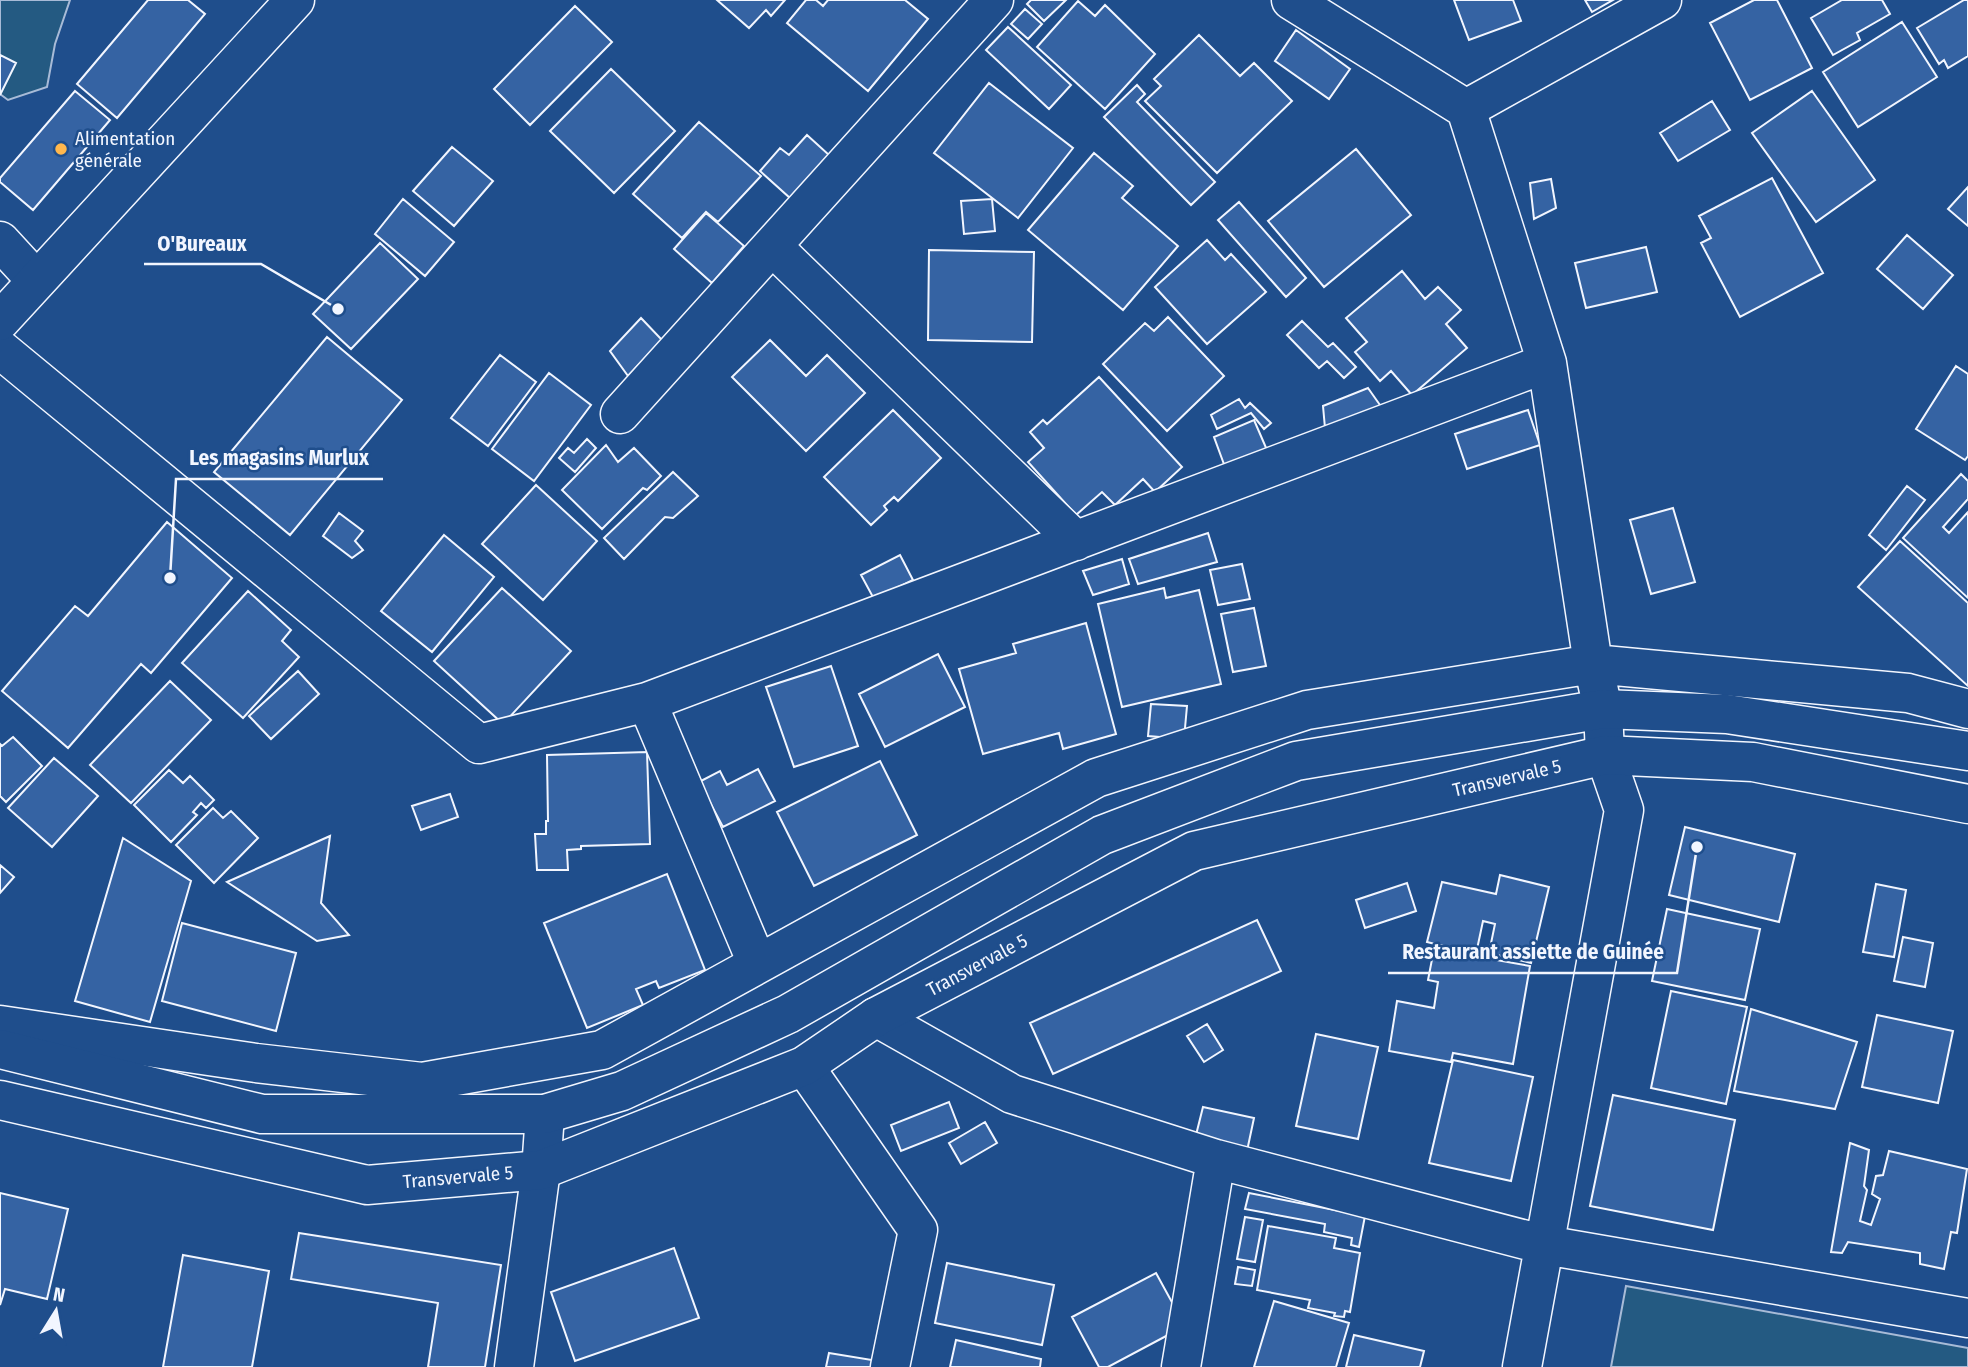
<svg xmlns="http://www.w3.org/2000/svg" width="1968" height="1367" font-family="'Fira Sans Condensed',sans-serif">
	<style>
		.green { fill: #245a82; stroke: #a8bbd7; stroke-width: 2 }
		.building { fill: #3563a3; stroke: #f2f6ff; stroke-width: 2 }
		.lines { fill: none; stroke-linecap: round; stroke-linejoin: round }
		.street-casing { stroke: #f2f6ff; stroke-width: 41 }
		.secondary-casing { stroke: #f2f6ff; stroke-width: 41 }
		.primary-casing { stroke: #f2f6ff; stroke-width: 41 }
		.street { stroke: #1f4e8c; stroke-width: 38 }
		.secondary { stroke: #1f4e8c; stroke-width: 38 }
		.primary { stroke: #1f4e8c; stroke-width: 38 }
		.poi-dot { fill: #ffb74d; stroke: #1f4e8c; stroke-width: 2.5 }
		.labels { text-anchor: middle; dominant-baseline: central; stroke-width: 5; stroke-linejoin: round; paint-order: stroke }
		.poi-label { font-size: 19px; fill: #f2f6ff; stroke: #1f4e8c; text-anchor: start }
		.street-label { font-size: 19px; fill: #f2f6ff; stroke: #1f4e8c }
		.leader { fill: none; stroke: #f2f6ff; stroke-width: 2.5 }
		.callout-dot { fill: #f2f6ff; stroke: #1f4e8c; stroke-width: 2.5 }
		.callout-label { font-size: 21px; text-anchor: middle; font-weight: bold; fill: #f2f6ff; stroke: #1f4e8c; stroke-width: 5; stroke-linejoin: round; paint-order: stroke }
	</style>
	<rect width="100%" height="100%" fill="#1f4e8c"/>
	<path class="green" d="M0,0H70L55,44L47,87L8,100L0,94Z
		M1626,1286L1968,1348V1367H1611Z"/>
	<path class="building" d="M148,0H188L205,14L117,118L77,84Z
		M717,0H785L771,16L766,10L749,28Z
		M806,0H816L823,6L828,0H905L928,19L868,91L787,23Z
		M1031,0H1066L1044,21L1027,4Z
		M1454,0H1513L1521,21L1469,40Z
		M1585,0H1613L1592,12Z
		M1754,0H1777L1812,68L1750,100L1710,23Z
		M1842,0H1882L1890,14L1857,33L1860,40L1833,55L1811,18Z
		M1964,0H1968V56L1948,68L1944,60L1939,64L1917,28Z
		M1078,1L1095,16L1105,5L1155,54L1105,109L1037,47Z
		M575,6L612,42L530,125L494,89Z
		M1025,9L1042,24L1028,39L1011,24Z
		M1902,22L1937,77L1858,127L1823,72Z
		M1008,27L1071,85L1049,109L986,50Z
		M1296,30L1350,69L1329,99L1275,61Z
		M1199,35L1240,76L1254,63L1292,101L1217,173L1145,101L1161,86L1154,79Z
		M0,55L16,63L0,95Z
		M611,69L675,131L614,193L550,131Z
		M989,83L1073,148L1018,218L934,153Z
		M1137,85L1145,94L1137,102L1215,182L1191,205L1104,117Z
		M75,91L110,120L33,210L0,182V178Z
		M1812,91L1875,180L1816,222L1752,133Z
		M1712,101L1730,130L1678,161L1660,133Z
		M699,122L761,176L718,222L706,212L682,238L633,194Z
		M807,135L829,155L790,198L760,171L780,148L789,155Z
		M452,147L493,181L454,226L413,191Z
		M1356,149L1411,215L1324,287L1268,221Z
		M1094,153L1133,186L1122,198L1178,246L1123,310L1028,230Z
		M1772,178L1823,273L1740,317L1701,243L1711,238L1699,216Z
		M1551,179L1556,208L1534,219L1530,183Z
		M1968,187V226L1948,209Z
		M403,199L454,242L425,276L375,234Z
		M992,199L995,231L964,234L961,201Z
		M1239,202L1306,278L1286,297L1218,220Z
		M706,213L744,246L712,283L674,249Z
		M1907,235L1953,275L1923,309L1877,269Z
		M1207,240L1225,260L1231,254L1266,292L1207,344L1155,287Z
		M380,243L418,279L351,349L313,314Z
		M1646,247L1657,292L1586,308L1575,263Z
		M929,250L1034,252L1032,342L928,340Z
		M1402,271L1425,299L1438,287L1461,310L1446,324L1467,348L1412,395L1391,371L1380,381L1355,352L1367,342L1346,318Z
		M1168,317L1224,376L1167,431L1103,364L1145,323L1154,331Z
		M641,318L662,340L628,376L610,351Z
		M1302,321L1328,347L1333,343L1356,367L1344,378L1327,361L1319,368L1287,335Z
		M327,337L402,400L290,535L214,472Z
		M770,340L806,376L827,355L865,393L806,451L732,377Z
		M500,355L536,382L488,446L451,418Z
		M1956,366L1968,374V456L1965,460L1916,429Z
		M549,373L591,405L534,481L492,449Z
		M1099,377L1182,467L1155,492L1143,479L1115,505L1102,492L1076,515L1028,462L1044,448L1030,432L1043,420L1047,424Z
		M1368,388L1387,415L1325,428L1323,406Z
		M1239,399L1245,408L1250,403L1271,423L1264,429L1251,413L1217,429L1211,415Z
		M893,410L941,458L898,501L894,497L884,506L887,510L871,525L824,477Z
		M1528,410L1540,445L1467,469L1455,434Z
		M1254,420L1267,450L1225,467L1214,437Z
		M587,439L596,448L575,472L559,458L568,448L574,453Z
		M606,445L618,462L634,448L661,476L647,490L643,488L602,529L562,490Z
		M673,472L698,496L673,518L665,517L624,559L604,538Z
		M1961,474L1968,481V499L1943,527L1949,533L1968,512V598L1903,538Z
		M536,485L597,541L543,600L482,544Z
		M1907,486L1925,500L1886,550L1869,535Z
		M1673,508L1695,582L1651,594L1630,520Z
		M339,513L363,531L355,541L363,550L352,558L323,536Z
		M167,522L232,578L151,673L141,664L68,748L2,691L75,606L88,616Z
		M1208,533L1217,562L1138,584L1129,559Z
		M444,535L494,577L432,652L381,611Z
		M1900,541L1968,603V686L1858,587Z
		M900,555L913,580L874,599L861,575Z
		M1122,559L1129,584L1093,595L1083,571Z
		M1242,564L1250,599L1218,605L1210,570Z
		M502,588L571,651L503,724L434,661Z
		M1164,588L1166,598L1199,590L1221,684L1122,707L1098,604Z
		M248,591L291,630L282,641L299,657L243,718L182,663Z
		M1254,608L1266,666L1233,672L1221,614Z
		M1086,623L1116,734L1063,749L1059,733L983,754L959,669L1016,653L1013,644Z
		M938,654L965,707L885,747L859,694Z
		M831,666L858,746L794,767L766,687Z
		M298,671L319,694L271,739L249,716Z
		M170,681L211,720L131,803L90,765Z
		M1151,704L1187,706L1184,739L1148,736Z
		M13,737L42,766L6,802L0,796V744L2,746Z
		M647,752L650,844L581,846V849L567,850L568,870H537L535,834H546V821H548L547,755Z
		M54,758L98,796L52,847L8,808Z
		M880,761L917,835L814,886L777,812Z
		M758,769L775,801L723,827L699,782L720,771L727,785Z
		M169,770L183,783L190,776L214,800L206,808L201,803L193,812L197,815L171,842L134,805Z
		M450,794L458,817L421,830L412,806Z
		M213,808L223,818L231,811L258,838L214,883L176,845Z
		M1685,827L1795,854L1779,922L1669,895Z
		M330,836L321,903L349,935L317,941L227,882Z
		M123,838L191,881L150,1022L75,1001Z
		M0,865L14,877L0,893Z
		M667,874L705,970L659,988L656,981L636,989L643,1005L587,1028L544,923Z
		M1500,875L1549,887L1531,963L1489,953L1495,924L1483,921L1476,954L1427,942L1442,882L1496,894Z
		M1407,883L1416,911L1365,928L1356,900Z
		M1876,884L1906,890L1894,957L1863,952Z
		M1667,909L1760,929L1745,1000L1652,981Z
		M1257,920L1281,971L1053,1074L1030,1023Z
		M182,923L296,953L276,1031L162,1001Z
		M1903,937L1933,943L1925,987L1894,981Z
		M1434,949L1530,966L1513,1064L1453,1053L1451,1062L1389,1051L1397,1001L1434,1008L1438,982L1428,980Z
		M1671,991L1747,1007L1726,1104L1651,1088Z
		M1751,1009L1857,1042L1835,1109L1734,1091Z
		M1877,1015L1953,1031L1938,1103L1862,1087Z
		M1207,1024L1223,1050L1204,1062L1187,1036Z
		M1316,1034L1378,1047L1358,1139L1296,1126Z
		M1453,1060L1533,1077L1511,1181L1429,1163Z
		M1613,1095L1735,1120L1713,1230L1590,1206Z
		M949,1102L959,1128L901,1151L891,1125Z
		M1203,1107L1254,1118L1247,1151L1195,1139Z
		M985,1122L997,1143L961,1164L949,1143Z
		M1850,1143L1869,1150L1864,1186L1867,1190L1860,1221L1871,1225L1880,1199L1872,1194L1876,1176L1883,1175L1889,1151L1967,1169L1957,1233L1951,1232L1944,1269L1920,1264V1253L1848,1242L1842,1253L1831,1252Z
		M0,1193L68,1209L47,1299L5,1289L0,1305Z
		M1249,1193L1365,1216L1359,1247L1351,1245L1352,1238L1324,1232L1325,1224L1245,1209Z
		M1245,1217L1263,1220L1255,1262L1237,1259Z
		M1268,1226L1336,1238L1334,1248L1360,1253L1350,1312L1345,1311L1344,1317L1334,1316L1335,1313L1308,1308L1310,1300L1257,1290Z
		M299,1233L501,1265L485,1367H428L438,1303L291,1279Z
		M674,1248L699,1318L575,1361L551,1292Z
		M183,1255L269,1271L252,1367H163Z
		M947,1263L1054,1285L1042,1345L935,1323Z
		M1238,1267L1255,1270L1252,1286L1235,1284Z
		M1156,1273L1185,1326L1108,1367H1099L1072,1317Z
		M1274,1301L1349,1323L1336,1367H1254Z
		M1354,1335L1424,1351L1420,1367H1346Z
		M956,1340L1041,1359L1040,1367H950Z
		M829,1353L872,1360L871,1367H826Z"/>
	<g class="lines">
		<defs>
			<path id="street" d="M1291,0L1466,109L1547,363L1593,664L1603,709L1605,755L1624,810L1522,1367
				M1466,109L1662,0
				M0,241L36,280
				M772,246L1076,541
				M0,349L479,744L647,702L1547,363
				M620,414L994,0
				M647,702L757,963
				M876,1017L1012,1094L1216,1159L1545,1245L1968,1318
				M0,1025L256,1063L422,1082L602,1050L1096,778L1307,710L1593,664L1908,693L1968,709
				M804,1066L918,1230L890,1367
				M514,1367L541,1170L545,1114
				M1181,1367L1216,1159"/>
			<path id="secondary" d="M0,1049L262,1114H545L622,1091L788,1014L1102,835L1296,761L1603,709L1727,714L1968,751
				M0,1100L367,1185L541,1170L804,1066L876,1017L1194,851L1605,755L1753,762L1968,804"/>
			<path id="primary" d="M0,321L295,0"/>
		</defs>
		<use href="#street" class="street-casing"/>
		<use href="#secondary" class="secondary-casing"/>
		<use href="#primary" class="primary-casing"/>
		<use href="#street" class="street"/>
		<use href="#secondary" class="secondary"/>
		<use href="#primary" class="primary"/>
	</g>
	<circle class="poi-dot" cx="61" cy="149" r="7"/>
	<g class="labels">
		<g class="poi-label">
			<text x="75" y="138">Alimentation<tspan x="75" dy="22">générale</tspan></text>
		</g>
		<g class="street-label">
			<text transform="translate(1507 778) rotate(-13)">Transvervale 5</text>
			<text transform="translate(977 965) rotate(-28)">Transvervale 5</text>
			<text transform="translate(458 1177) rotate(-5)">Transvervale 5</text>
		</g>
	</g>
	<path class="leader" d="M338 309L261 264H144M170 578L176 479H383M1697 847L1677 973H1388"/>
	<g class="callout-dot">
		<circle cx="338" cy="309" r="7"/>
		<circle cx="170" cy="578" r="7"/>
		<circle cx="1697" cy="847" r="7"/>
	</g>
	<g class="callout-label">
		<text x="202" y="251">O'Bureaux</text>
		<text x="279" y="465">Les magasins Murlux</text>
		<text x="1533" y="959">Restaurant assiette de Guinée</text>
	</g>
	<g transform="translate(56 1311) rotate(11)" stroke="#1f4e8c" stroke-width="5" paint-order="stroke">
	<path d="M0-5L12 26L0 18L-12 26Z" fill="#f2f6ff"/>
	<text y="-10" font-size="19" font-weight="bold" text-anchor="middle" fill="#f2f6ff">N</text>
	</g>
</svg>
